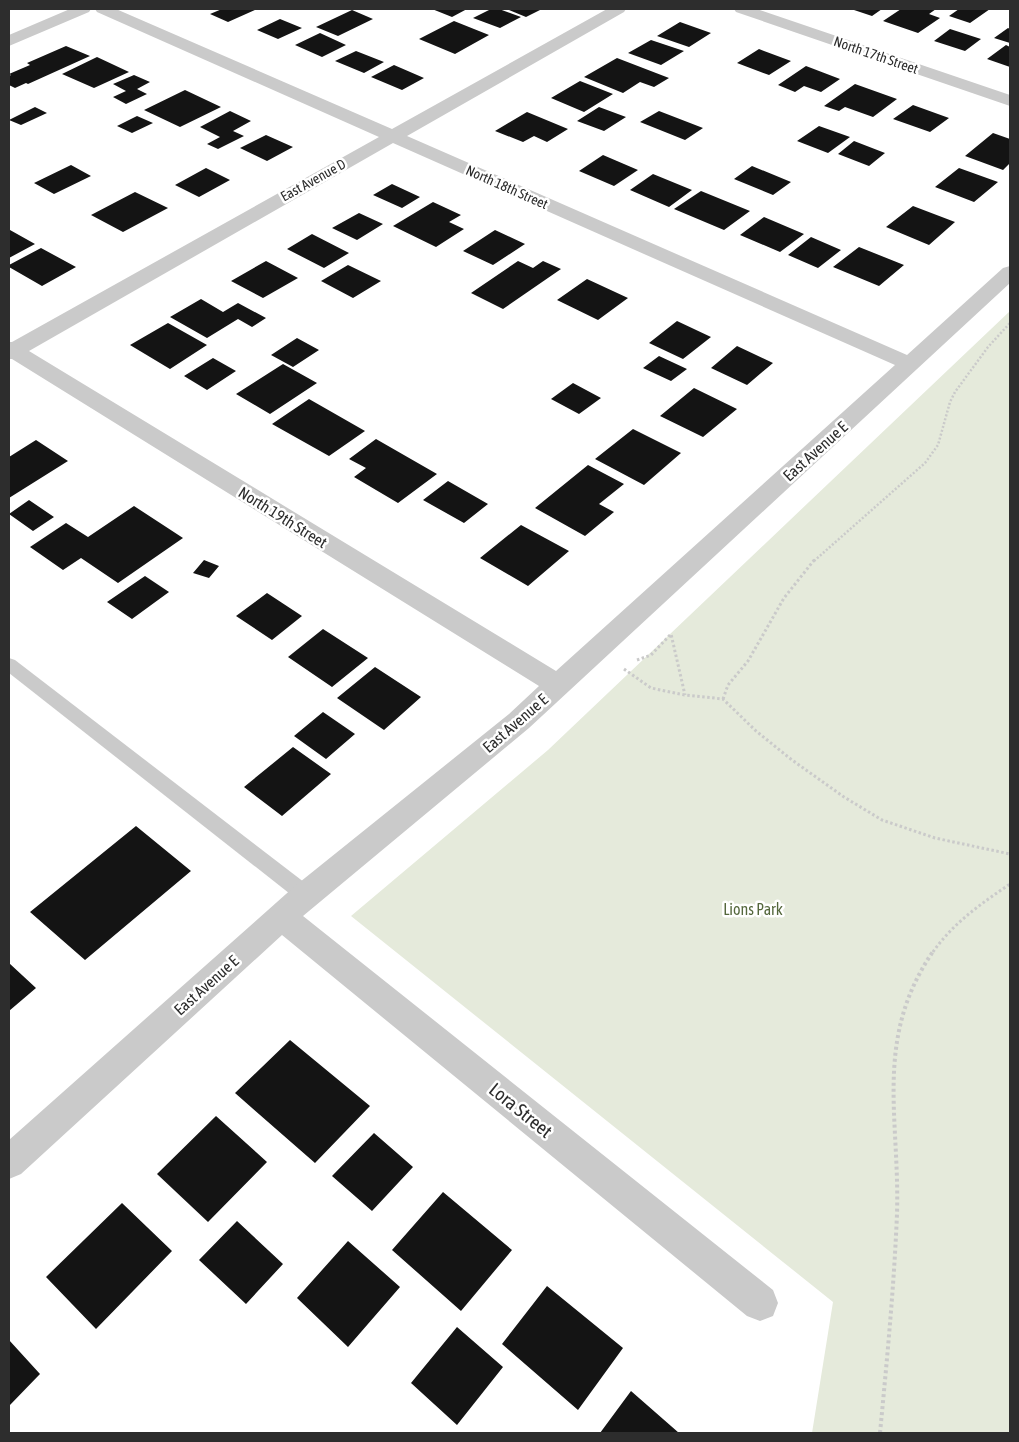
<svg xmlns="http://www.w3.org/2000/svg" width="1019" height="1442" font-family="'Asap Condensed',sans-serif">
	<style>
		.green { fill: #e5eadb }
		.building { fill: #141414 }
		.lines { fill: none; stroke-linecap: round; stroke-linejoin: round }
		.path-far2 { stroke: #cacaca; stroke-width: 2.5; stroke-dasharray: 2 2; stroke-linecap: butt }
		.path-far1 { stroke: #cacaca; stroke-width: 3; stroke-dasharray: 2.5 2.5; stroke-linecap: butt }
		.path { stroke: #cacaca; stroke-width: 4; stroke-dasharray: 3 3; stroke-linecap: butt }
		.service { fill: #cacaca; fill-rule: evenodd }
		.minor { fill: #cacaca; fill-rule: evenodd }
		.labels { text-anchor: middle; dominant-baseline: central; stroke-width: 5; stroke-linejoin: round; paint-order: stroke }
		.far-street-label { font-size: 14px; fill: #2d2d2d; stroke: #fff }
		.street-label { font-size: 16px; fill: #2d2d2d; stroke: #fff }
		.park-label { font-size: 16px; fill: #54673c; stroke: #fff }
		.near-street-label { font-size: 19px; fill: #2d2d2d; stroke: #fff }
	</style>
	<rect width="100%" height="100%" fill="#fff"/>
	<path class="green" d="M1010,311V1433H812L833,1302L351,916L548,750Z"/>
	<path class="building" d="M222,9H257L228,22L210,14Z
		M432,9H467L452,17Z
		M491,9H499L521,17L500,28L473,18Z
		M512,9H542L526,17L509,10Z
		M851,9H882L872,16Z
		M901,9H936L929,14L940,18L918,33L883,21Z
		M959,9H990L970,23L949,16Z
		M352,10L373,19L338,36L316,27Z
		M280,19L302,28L278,39L257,30Z
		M454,21L489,35L455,54L419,39Z
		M680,22L711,33L689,47L657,36Z
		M1008,28L1010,29V43L994,38Z
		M950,29L981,39L965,51L934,41Z
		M320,33L346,45L322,57L295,45Z
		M651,40L684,51L661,65L628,53Z
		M1006,45L1010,47V67L987,59Z
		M66,46L90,56L28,84L26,83L15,88L9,85V76L11,75L9,74L30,65L27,63Z
		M759,49L791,61L769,75L737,63Z
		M356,51L384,62L364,73L335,61Z
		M97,57L129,72L94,88L62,74Z
		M617,58L669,78L654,87L640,82L623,93L584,77Z
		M394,65L424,78L402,90L371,77Z
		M806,66L840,79L821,92L804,86L795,92L778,85Z
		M134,75L150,82L137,89L147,94L126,104L113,97L126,91L113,84Z
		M580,81L613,94L584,112L551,98Z
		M855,84L897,99L873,117L845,107L839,111L824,106Z
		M185,90L221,107L180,127L144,110Z
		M913,105L949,118L930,132L893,119Z
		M35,107L47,113L21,125L9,120Z
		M599,107L626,117L604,131L577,121Z
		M230,111L251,121L233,131L244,136L218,149L207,144L220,137L200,127Z
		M659,111L703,128L685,140L640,122Z
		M527,112L568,129L547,142L534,136L523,142L495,131Z
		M137,116L153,123L132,133L117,126Z
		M819,126L850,137L828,153L797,141Z
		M993,133L1010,139V163L1003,170L965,156Z
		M266,135L293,147L267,161L240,148Z
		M854,141L885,153L869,166L838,154Z
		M603,155L638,170L614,186L579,171Z
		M71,165L91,176L54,194L34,183Z
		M752,166L791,182L773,195L734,179Z
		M206,168L230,180L199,197L175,185Z
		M959,168L998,182L974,202L935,187Z
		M653,174L692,190L669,207L630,190Z
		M392,184L420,197L402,208L373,195Z
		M701,191L750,211L724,230L674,209Z
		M135,192L168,208L123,232L91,215Z
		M433,202L461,215L449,222L464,229L436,247L393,226Z
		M913,206L955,222L929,245L886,227Z
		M359,213L383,224L357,240L332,228Z
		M764,217L804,234L780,252L740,235Z
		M10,230L35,244L9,258V231Z
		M495,230L525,244L493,265L463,251Z
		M312,234L349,253L324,268L287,249Z
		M811,237L841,250L818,268L788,255Z
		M859,247L904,265L879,286L833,267Z
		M41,248L76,267L42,286L9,267V265Z
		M266,261L298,278L263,298L231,281Z
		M518,261L533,268L543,261L561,269L503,309L471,293Z
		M348,265L381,281L353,298L321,281Z
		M587,279L628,298L598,320L557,300Z
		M201,299L223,312L238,303L266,318L252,327L238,319L207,338L170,317Z
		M677,321L711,337L683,359L649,343Z
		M168,323L207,345L170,369L130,345Z
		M297,338L319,350L293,367L271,355Z
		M737,346L773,363L747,385L711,368Z
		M659,356L687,369L671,381L643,368Z
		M213,358L236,371L207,390L184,376Z
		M283,364L317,383L270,414L236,394Z
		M573,383L601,398L579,414L551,399Z
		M694,388L737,409L703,437L660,416Z
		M309,399L365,431L329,456L272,424Z
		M633,429L681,453L644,485L595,459Z
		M376,439L437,474L398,503L354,477L366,468L349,459Z
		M36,440L68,461L9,498V457Z
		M588,465L624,484L599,504L614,512L585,536L535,508Z
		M448,481L488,504L464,523L423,500Z
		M29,500L54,517L33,531L9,514Z
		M134,506L183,538L118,583L81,558L63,570L30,547L66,523L88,537Z
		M521,525L569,551L528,586L480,558Z
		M204,560L219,566L209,578L193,573Z
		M145,576L169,592L132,619L107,602Z
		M267,593L302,616L272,640L236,616Z
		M323,629L368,658L332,687L288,657Z
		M375,667L421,697L384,730L337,698Z
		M323,712L355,734L326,759L294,736Z
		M293,747L331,774L282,816L244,787Z
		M136,826L191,871L85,960L30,912Z
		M9,963L36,988L9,1011Z
		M290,1040L370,1106L315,1163L235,1093Z
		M216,1116L267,1162L208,1222L157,1174Z
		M374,1133L413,1167L372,1211L332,1176Z
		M443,1192L512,1250L461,1311L392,1250Z
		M122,1203L172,1251L96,1329L46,1277Z
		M237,1221L283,1264L246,1304L199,1260Z
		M348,1241L400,1287L348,1347L297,1298Z
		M547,1286L623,1348L578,1410L502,1344Z
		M457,1327L503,1367L457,1425L411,1383Z
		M9,1340L40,1374L9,1406Z
		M631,1391L679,1433H600Z"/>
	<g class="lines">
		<path class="path-far2" d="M814,561L925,463L938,445L950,402L955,392L988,347L1010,323"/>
		<path class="path-far1" d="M637,660L651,655L671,634L685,695
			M624,669L651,688L685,695L723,699L756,731L792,760L844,797L882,820L935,838L1010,854
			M723,699L728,685L748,661L784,598L815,559
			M933,952C953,923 982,903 1010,884"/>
		<path class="path" d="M880,1433C887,1360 894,1287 897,1214C900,1117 873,1038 934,950"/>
		<path class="service" d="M9,658L15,660L313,889L316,895L313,901L306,903L299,901L9,673Z"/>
		<path class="minor" d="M70,9H91L89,12L9,46V35Z
			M95,9H116L392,129L607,9H626L624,12L407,136L907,355L1003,268L1010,266V283L529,728L303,916L773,1290L778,1303L773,1316L760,1321L747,1316L282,935L21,1174L9,1179V1140L295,886L509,714L539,686L12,359H9V342H12L379,137L97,12ZM393,143L895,365L556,671L29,351Z
			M734,9H757L1010,95V106L736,12Z"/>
	</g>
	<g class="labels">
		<g class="far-street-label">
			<text transform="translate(876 55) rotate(19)">North 17th Street</text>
			<text transform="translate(313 180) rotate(-29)">East Avenue D</text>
			<text transform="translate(507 187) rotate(24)">North 18th Street</text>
		</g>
		<g class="street-label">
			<text transform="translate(815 451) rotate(-42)">East Avenue E</text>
			<text transform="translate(283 517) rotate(32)">North 19th Street</text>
			<text transform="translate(515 723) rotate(-41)">East Avenue E</text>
			<text transform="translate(206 985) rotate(-42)">East Avenue E</text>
		</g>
		<g class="park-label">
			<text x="753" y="909">Lions Park</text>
		</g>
		<g class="near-street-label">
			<text transform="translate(521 1110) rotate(39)">Lora Street</text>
		</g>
	</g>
	<rect width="1019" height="1442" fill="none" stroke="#2d2d2d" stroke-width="20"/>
</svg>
